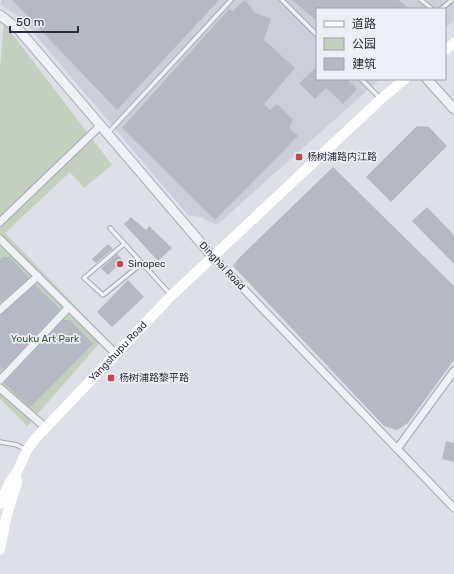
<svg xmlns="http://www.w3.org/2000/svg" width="454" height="574" font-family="Rubik,'Noto Sans SC',sans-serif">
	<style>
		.built { fill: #cbcfd9 }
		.green { fill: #c1d1be }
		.building { fill: #b5b9c4 }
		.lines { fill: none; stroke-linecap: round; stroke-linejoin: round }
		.service-casing { stroke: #a3a7b1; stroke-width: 5.5 }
		.minor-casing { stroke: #a3a7b1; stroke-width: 9 }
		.tertiary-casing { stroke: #a3a7b1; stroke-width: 11 }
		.service { stroke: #f0f1f5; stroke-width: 3.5 }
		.minor { stroke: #f0f1f5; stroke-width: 7 }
		.tertiary { stroke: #f0f1f5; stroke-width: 9 }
		.secondary { stroke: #fff; stroke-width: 10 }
		.poi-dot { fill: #cc424a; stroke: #eceff5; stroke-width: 1.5 }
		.labels { text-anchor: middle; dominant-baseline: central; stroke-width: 3.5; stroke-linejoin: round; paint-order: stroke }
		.poi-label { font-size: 10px; fill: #272d3d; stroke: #eceff5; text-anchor: start }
		.street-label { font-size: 10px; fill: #272d3d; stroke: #eceff5 }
		.park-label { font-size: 10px; fill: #385934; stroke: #eceff5 }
	</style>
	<rect width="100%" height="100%" fill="#dde0e7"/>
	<path class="built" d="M1,0H454V21L445,28V9H317V79H380L217,225L200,217L188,215L21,18L1,5Z"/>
	<path class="green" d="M4,23L112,165L84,188L70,172L5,233L105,337L27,426L0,399V67Z"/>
	<path class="building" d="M12,0H219L117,110Z
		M245,0L254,12L271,19L264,40L295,68L264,104L270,110L277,104L293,120L289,128L298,136L215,220L122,128L229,9L232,11Z
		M292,0H399L409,9H317V21Z
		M317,67V79H347L357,89L343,104L326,88L315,99L299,83Z
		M417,126L429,127L447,146L391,202L366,177Z
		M333,167L454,286V360L408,423L397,430L384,426L233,266L239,258Z
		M427,207L454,235V264L412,221Z
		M131,217L146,230L149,226L172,248L158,261L124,224Z
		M108,244L113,249L96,263L92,259Z
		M117,254L123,260L108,275L101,268Z
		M3,257H10L29,278L0,303V260Z
		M128,280L144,297L112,327L97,312Z
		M35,285L60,309L3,370L2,367L0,370V315Z
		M63,320H70L93,344L30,407L4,383Z
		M446,441L454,443V462L442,459Z"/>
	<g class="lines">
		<defs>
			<path id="service" d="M282,0L317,35
				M421,0L432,9
				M441,9L452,0
				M361,79L380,98
				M108,133L231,0
				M110,228L171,295
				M124,244L84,278L103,295L141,264
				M0,442L17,445L26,450"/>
			<path id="minor" d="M0,222L100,126
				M0,239L116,354
				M212,256L454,508
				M0,310L38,276
				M0,380L69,307
				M0,388L46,428
				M397,449L454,371"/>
			<path id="tertiary" d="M0,15L19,30L212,256
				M427,79L454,109"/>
		</defs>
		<use href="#service" class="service-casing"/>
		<use href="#minor" class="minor-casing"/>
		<use href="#tertiary" class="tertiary-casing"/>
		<use href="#service" class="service"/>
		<use href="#minor" class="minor"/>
		<use href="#tertiary" class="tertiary"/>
		<g class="secondary">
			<path d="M445,50L454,43"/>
			<path id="s1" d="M0,504L10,481L16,474L27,450L35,439L171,296L381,99L405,79"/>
			<path d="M0,550L6,518L17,483L16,474"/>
		</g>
	</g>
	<g class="poi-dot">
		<rect x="295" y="153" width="8" height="8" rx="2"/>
		<circle cx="120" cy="264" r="4"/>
		<rect x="107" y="374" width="8" height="8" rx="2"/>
	</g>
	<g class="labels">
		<g class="poi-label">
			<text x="307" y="157">杨树浦路内江路</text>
			<text x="128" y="264">Sinopec</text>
			<text x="119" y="378">杨树浦路黎平路</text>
		</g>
		<g class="street-label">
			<text transform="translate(222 266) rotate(47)">Dinghai Road</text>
			<text stroke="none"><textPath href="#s1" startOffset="195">Yangshupu Road</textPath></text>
		</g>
		<g class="park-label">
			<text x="45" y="339">Youku Art Park</text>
		</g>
	</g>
	<rect x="316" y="8" width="130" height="72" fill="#eceff5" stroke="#9da1ab"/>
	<rect x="324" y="21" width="20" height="6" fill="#ffffff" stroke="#9da1ab"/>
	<text x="352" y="28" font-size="12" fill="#272d3d">道路</text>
	<rect x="324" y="38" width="20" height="12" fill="#c1d1be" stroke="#9da1ab"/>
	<text x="352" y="48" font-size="12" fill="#272d3d">公园</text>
	<rect x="324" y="58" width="20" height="12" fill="#b5b9c4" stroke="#9da1ab"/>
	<text x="352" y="68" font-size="12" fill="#272d3d">建筑</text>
	<path d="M10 26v6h68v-6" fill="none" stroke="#272d3d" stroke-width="2"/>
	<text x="16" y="26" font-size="12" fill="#272d3d" stroke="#eceff5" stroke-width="3" paint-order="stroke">50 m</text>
</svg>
